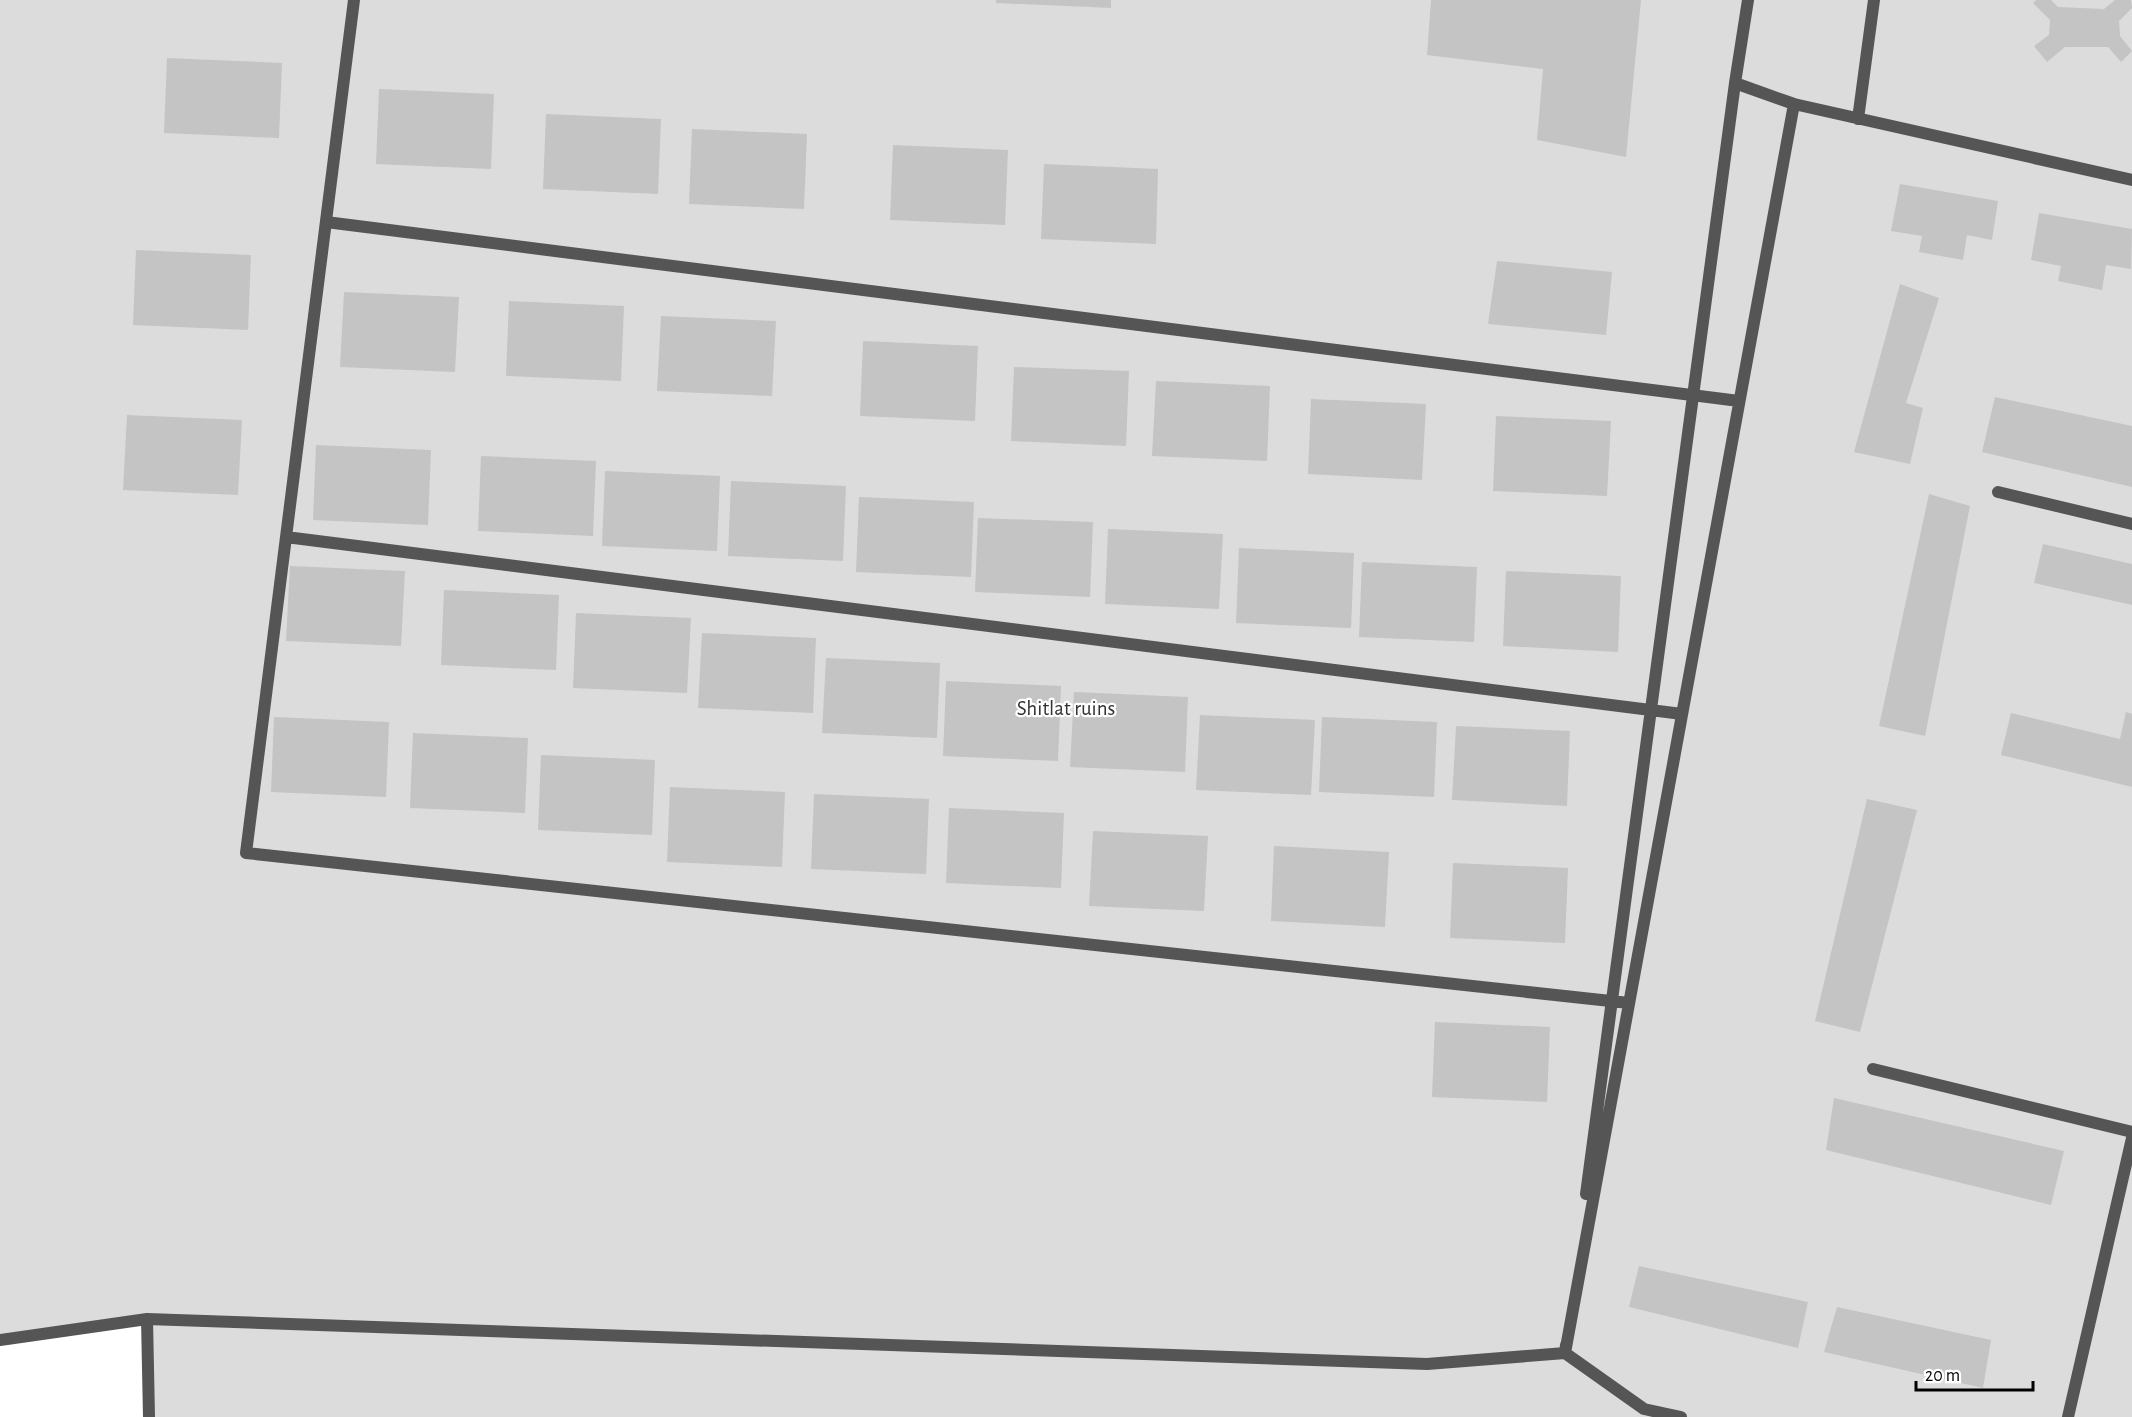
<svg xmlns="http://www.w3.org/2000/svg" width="2132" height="1417" font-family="'Alegreya Sans',sans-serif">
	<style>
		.green { fill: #dcdcdc }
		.building { fill: #c4c4c4 }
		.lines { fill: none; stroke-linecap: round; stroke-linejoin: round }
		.street { stroke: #555; stroke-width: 12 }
		.labels { text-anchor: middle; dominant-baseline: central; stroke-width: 4.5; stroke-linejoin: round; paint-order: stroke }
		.park-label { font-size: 21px; fill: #333; stroke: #fff }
	</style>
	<rect width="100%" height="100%" fill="#fff"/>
	<path class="green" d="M0,0H2132V1417H149L147,1319L0,1340Z"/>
	<path class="building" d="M996,0H1111V8L996,3Z
		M1431,0H1641L1626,157L1537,140L1543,69L1427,55Z
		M2036,0H2051L2058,7L2104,9L2115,0H2131L2132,8L2119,21L2120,36L2132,51L2121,62L2108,47H2065L2047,62L2034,46L2049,35L2050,20L2033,3Z
		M167,58L282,63L279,138L164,133Z
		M379,89L494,94L491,169L376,164Z
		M546,114L661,119L658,194L543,189Z
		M692,129L807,134L804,209L689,204Z
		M893,145L1008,150L1005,225L890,220Z
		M1044,164L1158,169L1156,244L1041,239Z
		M1900,184L1998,201L1992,240L1967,235L1963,260L1919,252L1922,236L1891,231Z
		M2039,213L2132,229L2131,269L2106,265L2102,290L2058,281L2061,266L2031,260Z
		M136,250L251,255L248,330L133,325Z
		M1497,261L1612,272L1606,335L1488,324Z
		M1900,284L1939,298L1906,403L1923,408L1910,464L1854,452Z
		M344,292L459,297L455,372L340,367Z
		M509,301L624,306L621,381L506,376Z
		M661,316L776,321L772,396L657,391Z
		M863,341L978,346L975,421L860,416Z
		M1014,367L1129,371L1126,446L1011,441Z
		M1156,381L1270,386L1267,461L1152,456Z
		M1995,397L2132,426V487L1982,452Z
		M1311,399L1426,404L1422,480L1308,474Z
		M127,415L242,420L238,495L123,490Z
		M1496,416L1611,421L1607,496L1493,491Z
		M316,445L431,450L428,525L313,520Z
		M481,456L596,461L593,536L478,531Z
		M605,471L720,476L717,551L602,546Z
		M731,481L846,486L843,561L728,556Z
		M1929,494L1970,506L1925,736L1879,726Z
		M859,497L974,502L971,577L856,572Z
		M978,518L1093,522L1090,597L975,592Z
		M1108,529L1223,534L1219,609L1105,604Z
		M2043,544L2132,564V605L2034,583Z
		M1239,548L1354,553L1351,628L1236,623Z
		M1362,562L1477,567L1474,642L1359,637Z
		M290,566L405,571L401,646L286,641Z
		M1506,571L1621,576L1618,652L1503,646Z
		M444,590L559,595L556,670L441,665Z
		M576,613L691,618L687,693L573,688Z
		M702,633L816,638L813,713L698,708Z
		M826,658L940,663L937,738L822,733Z
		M946,681L1061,686L1058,761L943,756Z
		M1074,692L1188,697L1185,772L1070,767Z
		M2126,712L2132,714V787L2001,755L2011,713L2120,739Z
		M1200,715L1315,720L1311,795L1196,790Z
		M274,717L389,722L386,797L271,792Z
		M1322,717L1437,722L1434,797L1319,792Z
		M1456,726L1570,731L1567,806L1452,800Z
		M413,733L528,738L525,813L410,808Z
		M541,755L655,760L652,835L538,830Z
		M670,787L785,792L782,867L667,862Z
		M814,794L929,799L926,874L811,869Z
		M1867,799L1917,810L1860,1032L1815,1021Z
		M949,808L1064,813L1061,888L946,883Z
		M1093,831L1208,836L1204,911L1089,906Z
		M1274,846L1389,852L1385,927L1271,921Z
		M1453,863L1568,868L1565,943L1450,938Z
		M1435,1022L1550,1027L1547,1102L1432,1097Z
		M1834,1098L2064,1151L2051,1205L1826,1150Z
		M1639,1266L1808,1302L1798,1348L1629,1307Z
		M1837,1307L1991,1340L1983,1388L1824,1352Z"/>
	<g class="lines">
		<path class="street" d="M354,0L246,853L1629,1003
			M1748,0L1735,83L1794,104
			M1858,119L1874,0
			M326,222L1739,401
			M1998,492L2132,524
			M286,537L1682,714
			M1873,1069L2132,1132
			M1586,1194L1735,83
			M0,1340L147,1319
			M1566,1345L1565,1353L1644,1409L1681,1417
			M149,1417L147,1319L1427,1364L1565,1353L1794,104L2132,180
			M2068,1417L2132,1138"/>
	</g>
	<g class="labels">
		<g class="park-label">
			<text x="1066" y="708">Shitlat ruins</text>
		</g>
	</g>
	<path d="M1916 1381v9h117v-9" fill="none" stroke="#000000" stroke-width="3"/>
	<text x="1925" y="1381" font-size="18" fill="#000000" stroke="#ffffff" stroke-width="4.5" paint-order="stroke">20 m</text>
</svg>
